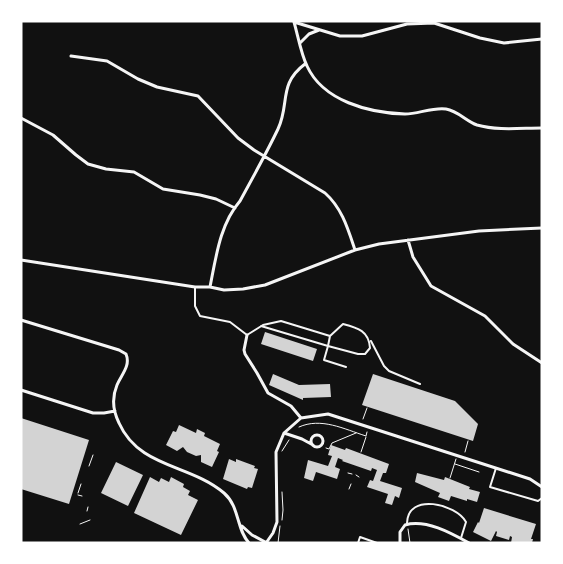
<svg xmlns="http://www.w3.org/2000/svg" width="563" height="564" font-family="'Nunito Sans',sans-serif">
	<style>
		.building { fill: #d3d3d3 }
		.lines { fill: none; stroke-linecap: round; stroke-linejoin: round }
		.path { stroke: #f5f5f5; stroke-width: 1 }
		.service { stroke: #f5f5f5; stroke-width: 2 }
		.minor { stroke: #f5f5f5; stroke-width: 3 }
	</style>
	<rect width="100%" height="100%" fill="#111"/>
	<path class="building" d="M265,332L317,349L313,361L261,344Z
		M273,374L299,385L330,384L331,397L303,398V400L294,396L269,385Z
		M373,374L455,401L478,424L473,441L362,405Z
		M21,418L89,440L69,504L21,489Z
		M179,425L196,433L197,429L205,433L204,436L220,444L217,451L219,452L212,467L201,462V455L196,456L187,452L183,447L177,451L166,445L173,431L176,432Z
		M331,445L345,450L346,448L389,464L386,473H383L380,481L402,488L399,498L395,496L392,505L385,503L388,494L367,487L370,480L373,481L377,470L372,468L371,471L342,461L343,460L338,458L335,467L340,469L337,479L316,472L313,481L304,478L308,460L328,466L332,456L328,455Z
		M229,459L236,462V459L255,466L254,468L258,469L252,488L248,487L247,489L223,479Z
		M116,462L143,475L128,506L101,493Z
		M417,473L444,480L445,477L470,487L469,489L480,492L477,502L467,499V501L451,496L449,501L438,497L440,493L415,482Z
		M150,477L159,482L161,478L169,482L171,477L184,484L183,487L190,491L188,495L198,500L181,535L134,513Z
		M484,508L536,524L531,539H533L532,543H511L512,537L510,536L509,540L496,536L497,532L496,531L491,541L473,532L478,522L479,523Z"/>
	<g class="lines">
		<path class="path" d="M363,419L367,408
			M299,427C321,417 344,429 366,436L367,432
			M326,448L329,449L332,443L356,433
			M282,451L289,440
			M361,452L366,437
			M465,452L468,441
			M455,464L479,472
			M89,466L93,455
			M348,473L352,474
			M356,475L359,477
			M450,478L456,459
			M349,489L351,484
			M282,492L283,510L282,520
			M78,493L81,484
			M78,495L82,496
			M87,511L88,507
			M80,524L90,520
			M408,529L410,543
			M278,543L280,526"/>
		<path class="service" d="M195,287V306L200,316L230,322L247,335L263,325L281,321L330,336L343,324C358,328 369,331 370,348L365,354H358L328,346L330,336
			M261,326L328,346L324,360L346,367
			M371,341L384,366L389,371L420,384
			M496,468L490,487L538,501L542,498
			M407,523C408,492 456,504 466,522L461,538
			M358,543L360,537L377,543"/>
		<path class="minor" d="M294,22C298,36 301,54 307,66C323,101 369,113 405,114C418,114 433,107 446,109C458,111 466,121 477,125C498,131 521,128 542,128
			M294,22L340,36H362L407,24L434,23L480,38L504,43L542,39
			M300,43L309,34L319,30
			M71,56L107,61L138,79L157,87L198,96L238,138L254,150L325,193C342,208 348,229 355,250
			M21,118L53,135L76,155L88,164L106,169L134,172L163,189L200,195L216,199L235,208
			M408,240L413,257L431,286L485,316L513,344L542,363
			M21,260L195,287H210L224,290L243,289L265,285L355,250L379,244L479,231L542,228
			M210,287C216,257 220,224 240,201C253,177 266,154 278,129C290,104 278,84 305,64
			M21,320L119,350L126,354C131,366 121,375 117,385C112,397 113,411 119,423C139,468 190,464 224,493C240,507 236,529 249,543
			M247,335L244,350L245,354L257,373L268,393L291,406L301,418
			M21,390L93,413H104L115,411
			M284,433L302,439L313,445
			M311 441a6 6 0 1 1 12 0a6 6 0 1 1-12 0Z
			M242,526L252,535L267,543
			M266,543L273,533L277,522L276,452L284,433L301,418L328,414L530,479L542,487
			M400,543V532L405,525C426,519 451,533 469,543"/>
	</g>
	<rect width="563" height="564" fill="none" stroke="#ffffff" stroke-width="45"/>
</svg>
